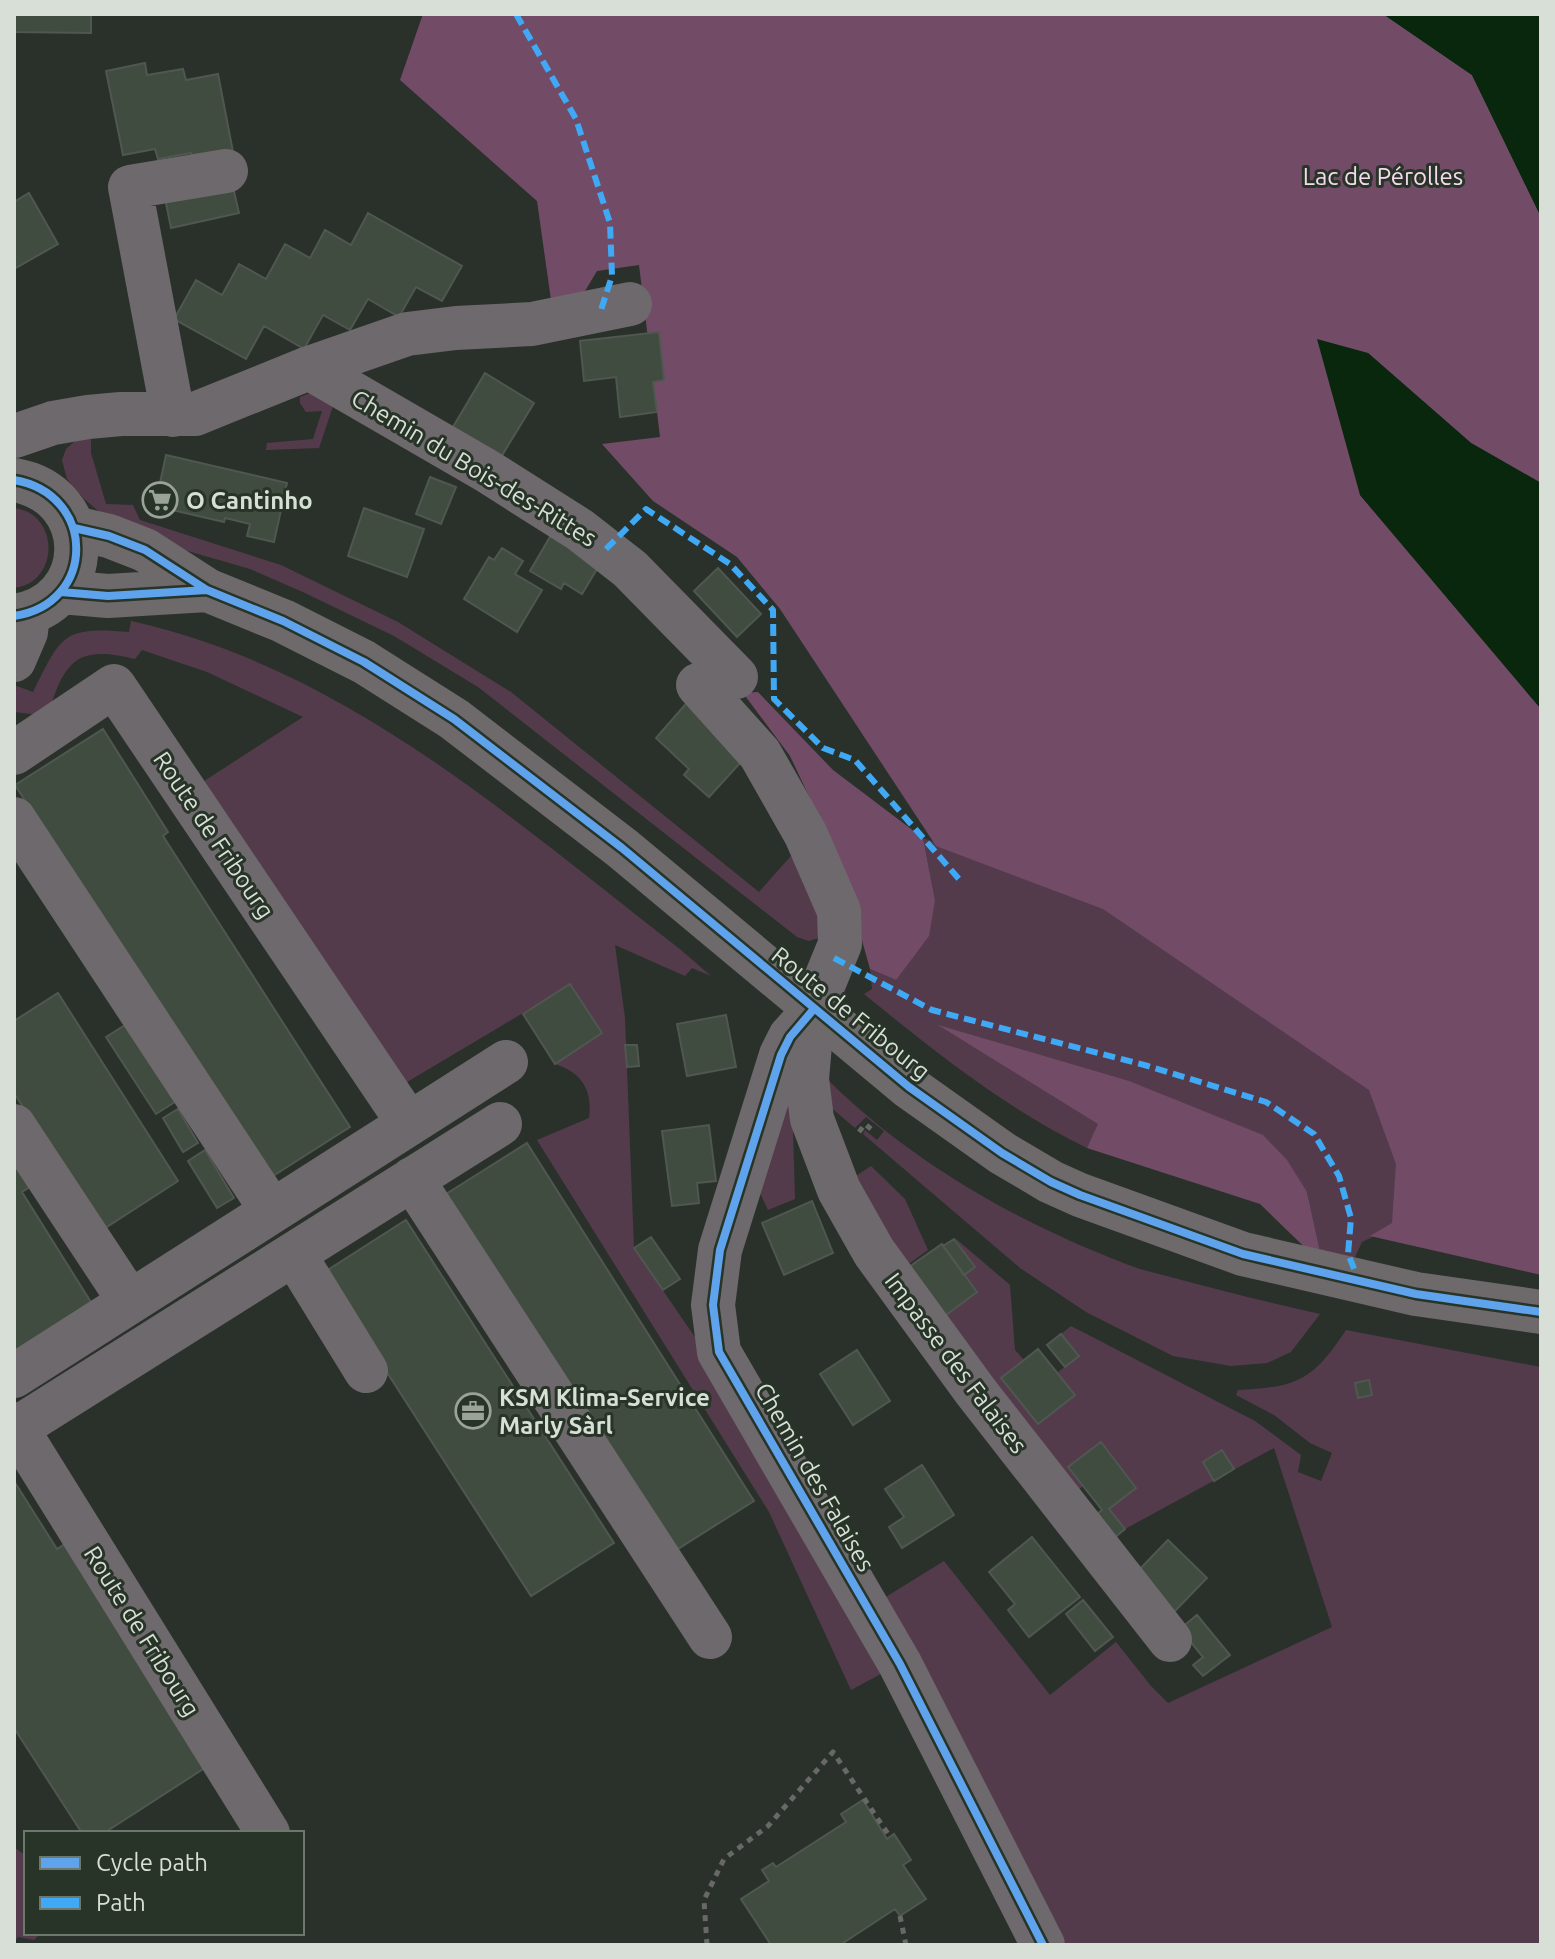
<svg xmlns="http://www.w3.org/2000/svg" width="1555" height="1959" font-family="Ubuntu,sans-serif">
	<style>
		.green { fill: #543b4c }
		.forest { fill: #724c67 }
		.water { fill: #08270d }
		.building { fill: #414c41; stroke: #505650; stroke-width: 2 }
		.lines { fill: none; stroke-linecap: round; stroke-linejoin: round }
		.path { stroke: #686867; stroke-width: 5; stroke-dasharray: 6 6; stroke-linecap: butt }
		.minor { stroke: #6e696c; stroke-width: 44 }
		.major { stroke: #6e696b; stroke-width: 44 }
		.quiet { stroke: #3fa9f5; stroke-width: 6; stroke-dasharray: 12 6; stroke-linecap: butt }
		.cycleway-casing { stroke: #273427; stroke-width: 13 }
		.cycleway { stroke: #60a3ed; stroke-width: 8 }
		.labels { text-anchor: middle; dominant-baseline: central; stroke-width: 6; stroke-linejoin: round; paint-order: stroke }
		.park-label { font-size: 24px; fill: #f7d9ee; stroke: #273427 }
		.street-label { font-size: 24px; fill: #d7dfd7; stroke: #273427 }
		.poi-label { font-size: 24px; font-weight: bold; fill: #d7dfd7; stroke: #273427; text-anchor: start }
	</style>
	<rect width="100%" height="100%" fill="#2a312a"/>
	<path class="green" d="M310,393L336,397L319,448L266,450L267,443L313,439L322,411L306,412L300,403V397Z
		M91,433V453L106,504L133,505L140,520L281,565L398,622L511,692L759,892L798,848L827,912L819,938L809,941L797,937L478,687L394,636L305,593L250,569L174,547L103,515L83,498L67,479L62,460L66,449L81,436Z
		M14,508C60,513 60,583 14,588Z
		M131,621C345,668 513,820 681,950L711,976L692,968L685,976L615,945L625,1018L634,1248L705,1352L892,1668L851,1690L769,1512L537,1140L589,1118C593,1090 581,1072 555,1064L602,1033L570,985L402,1085L198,785L303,717L207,672L142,650L135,659C78,645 64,659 48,716L14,712V685L33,692C61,636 62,626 129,632Z
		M923,838L1107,904L1371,1086L1401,1162L1395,1226L1362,1242L1355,1257L1323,1265L1307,1192L942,1027L1099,1124L1087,1148C1005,1108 934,1051 864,994L872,989L870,969L896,980L935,900Z
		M820,1072C905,1159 1014,1221 1126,1264C1143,1271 1161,1274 1178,1279C1225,1292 1272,1303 1320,1314L1291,1352L1267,1363L1231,1366L1173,1356L1086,1312L1020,1268L863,1134L865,1130L877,1140L884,1131L866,1117L855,1128L828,1105Z
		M792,1097L795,1199L768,1210L754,1180Z
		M871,1166L905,1199L928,1250L907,1265L847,1182Z
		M955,1238L1010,1285L1015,1350L1024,1360L1001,1378L1038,1424L1074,1395L1057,1373L1078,1356L1061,1334L1071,1326L1255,1421L1301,1455L1298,1472L1321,1481L1332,1453L1310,1443L1274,1415L1236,1395L1238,1390C1298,1387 1312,1381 1346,1330L1541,1367V1945H1066L1059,1928L1016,1876L876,1603L944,1561L1050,1695L1116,1642L1151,1686L1168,1703L1332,1627L1274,1448L1125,1529L1109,1509L1136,1487L1100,1442L1069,1467L1083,1486L1070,1497L942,1318L977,1292L964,1275L974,1267Z
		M14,1847L26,1856V1933H41L34,1940L18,1937L14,1942Z"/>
	<path class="forest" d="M423,14H1383L1472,75L1541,217V483L1471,443L1368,353L1360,495L1541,709V1275L1370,1236L1392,1223L1396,1164L1369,1090L1103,909L936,846L780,609L737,557L653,501L602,444L660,437L639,265L597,271L579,301L552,307L537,201L400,80Z
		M758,692L833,770L923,838L935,900L929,936L896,980L870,969L840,862L790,756L743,693Z
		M938,1025L1129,1081L1263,1135L1287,1160L1307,1192L1323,1265L1260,1204L1087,1148L1098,1124Z"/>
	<path class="water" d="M1383,14H1541V217L1472,75Z
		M1317,339L1368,353L1471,443L1541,483V709L1360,495Z"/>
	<path class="building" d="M14,14H91V33L14,32Z
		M145,63L147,75L183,69L186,80L218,74L234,157L193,164L191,153L158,159L155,149L123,155L106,71Z
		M232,183L239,213L171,228L165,198Z
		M29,193L58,244L14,269V202Z
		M368,213L462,266L442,301L416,287L399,317L368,299L350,330L323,315L304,349L264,326L246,359L174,319L196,280L222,295L239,264L266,279L285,244L310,258L325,230L351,245Z
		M659,332L664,380L653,382L657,412L620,417L616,377L584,381L580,341Z
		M485,373L534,403L501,457L453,427Z
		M166,455L287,483L274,542L247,536L250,524L225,518L224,522L155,506Z
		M430,477L456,487L441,524L416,514Z
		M364,508L424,529L407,577L348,556Z
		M554,530L600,564L582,594L564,583L561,589L530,571Z
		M502,548L523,561L515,574L542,590L517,632L464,599L489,557L494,560Z
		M718,568L761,614L737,637L694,591Z
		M691,698L751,751L709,797L684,775L689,769L656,738Z
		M103,729L168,832L163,836L350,1127L268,1179L15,785Z
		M570,984L602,1033L555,1064L523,1014Z
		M58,993L178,1181L102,1230L14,1093V1021Z
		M726,1015L736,1067L687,1076L677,1024Z
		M125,1025L175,1102L156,1114L106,1037Z
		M625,1045H637L639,1066L627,1067Z
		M178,1109L198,1143L183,1152L163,1118Z
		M709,1125L716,1181L697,1183L699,1203L672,1206L662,1131Z
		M527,1143L754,1501L673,1552L446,1194Z
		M205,1150L234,1198L217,1208L188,1161Z
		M14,1154L33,1185L22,1192L94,1307L14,1357Z
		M812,1201L833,1253L784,1275L762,1223Z
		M406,1220L614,1543L531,1596L323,1273Z
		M651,1237L680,1279L663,1290L634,1248Z
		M954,1239L975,1267L964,1275L943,1246Z
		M942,1244L977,1292L942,1318L906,1269Z
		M1061,1334L1079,1356L1065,1367L1047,1345Z
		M1038,1349L1075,1395L1038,1424L1001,1378Z
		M857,1350L890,1401L853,1425L820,1374Z
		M1369,1380L1372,1395L1358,1398L1355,1383Z
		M1101,1442L1136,1488L1109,1509L1125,1529L1109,1542L1091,1519L1102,1510L1068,1467Z
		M1222,1450L1234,1469L1214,1481L1203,1462Z
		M922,1465L954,1515L902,1548L889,1527L904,1517L885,1489Z
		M14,1481L57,1549L71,1540L214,1762L104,1833H82L14,1728Z
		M1032,1537L1080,1597L1029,1637L1008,1610L1015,1604L989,1572Z
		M1168,1540L1207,1578L1172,1614L1133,1576Z
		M1083,1600L1113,1637L1095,1651L1066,1614Z
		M1197,1615L1230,1655L1203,1676L1193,1665L1203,1657L1180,1629Z
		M863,1800L887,1839L894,1834L911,1860L903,1865L926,1899L900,1916L895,1909L840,1945H771L741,1899L769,1881L762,1870L773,1863L776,1867L846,1822L841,1814Z"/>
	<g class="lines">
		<path class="path" d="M859,1132L865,1124L871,1129
			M900,1916L906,1945
			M707,1945L704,1900L724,1859L768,1826L833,1752L890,1837"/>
		<path class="minor" d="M309,368L487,471L580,530L630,569L736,677
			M173,415L130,187L226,171
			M15,436L53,423L88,417L121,414H195L309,368L407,334L456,328L532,324L630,304
			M14,660L26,632L28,614
			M698,685L760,754L806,835L839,911L840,944L813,1010L807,1079L812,1119L839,1190L874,1252L976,1392L1170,1640
			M14,753L114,686L409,1124
			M14,819L272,1211
			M807,1018L790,1037L781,1055L720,1250L713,1305L719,1352L900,1664L1043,1945
			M14,1126L130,1302
			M412,1179L710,1637
			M294,1254L366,1371
			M14,1376L506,1062
			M14,1424L268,1833
			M14,1430L500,1124"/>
		<path class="major" d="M14,480C97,494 97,604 14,616
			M74,528L109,536L145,550L207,590L283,621L364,662L454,719L622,848L909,1087L1002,1153L1051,1182L1080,1195L1243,1254L1416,1294L1541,1312
			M61,592L108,596L207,590"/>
		<path class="quiet" d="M516,14L576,119L610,223L612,276L601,310
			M606,549L646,509L730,564L773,610L774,699L823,748L855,760L959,879
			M834,958L932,1010L1148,1066L1266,1102L1314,1134L1339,1176L1351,1218L1348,1254L1355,1271"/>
		<defs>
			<path id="cycleway" d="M14,480C97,494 97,604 14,616
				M74,528L109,536L145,550L207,590L283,621L364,662L454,719L622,848L909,1087L1002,1153L1051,1182L1080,1195L1243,1254L1416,1294L1541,1312
				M61,592L108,596L207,590
				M813,1010L790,1037L781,1055L720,1250L713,1305L719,1352L900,1664L1043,1945"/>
		</defs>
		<use href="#cycleway" class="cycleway-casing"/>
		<use href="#cycleway" class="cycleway"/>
	</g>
	<defs>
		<symbol id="supermarket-ring" viewBox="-11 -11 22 22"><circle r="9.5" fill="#273427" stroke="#9aa29a" stroke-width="1.5"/><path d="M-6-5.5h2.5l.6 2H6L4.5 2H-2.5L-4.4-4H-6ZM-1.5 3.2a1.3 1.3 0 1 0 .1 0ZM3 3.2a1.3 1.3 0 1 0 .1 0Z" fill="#9aa29a"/></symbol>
		<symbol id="office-ring" viewBox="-11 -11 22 22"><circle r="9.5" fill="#273427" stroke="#9aa29a" stroke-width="1.5"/><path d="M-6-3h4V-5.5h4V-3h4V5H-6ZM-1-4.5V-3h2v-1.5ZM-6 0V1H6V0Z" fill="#9aa29a"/></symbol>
	</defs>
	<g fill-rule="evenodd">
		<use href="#supermarket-ring" x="140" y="480" width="40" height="40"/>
		<use href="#office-ring" x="453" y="1391" width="40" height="40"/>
	</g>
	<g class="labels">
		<g class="park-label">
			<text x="1383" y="176">Lac de Pérolles</text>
		</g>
		<g class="street-label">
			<text transform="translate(474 468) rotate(31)">Chemin du Bois-des-Rittes</text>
			<text transform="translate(214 835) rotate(56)">Route de Fribourg</text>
			<text transform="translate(851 1013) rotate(39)">Route de Fribourg</text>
			<text transform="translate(956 1363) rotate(53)">Impasse des Falaises</text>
			<text transform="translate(815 1477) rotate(60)">Chemin des Falaises</text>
			<text transform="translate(142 1631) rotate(58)">Route de Fribourg</text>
		</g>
		<g class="poi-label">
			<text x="186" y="500">O Cantinho</text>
			<text x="499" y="1397">KSM Klima-Service<tspan x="499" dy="28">Marly Sàrl</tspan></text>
		</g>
	</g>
	<rect width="1555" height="1959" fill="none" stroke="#d7dfd7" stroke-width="32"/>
	<rect x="24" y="1831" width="280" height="104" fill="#273427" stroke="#6d786d" stroke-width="2"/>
	<rect x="40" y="1857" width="40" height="12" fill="#60a3ed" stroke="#6d786d" stroke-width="2"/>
	<text x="96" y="1871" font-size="24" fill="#d7dfd7">Cycle path</text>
	<rect x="40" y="1897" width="40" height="12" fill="#3fa9f5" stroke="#6d786d" stroke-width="2"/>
	<text x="96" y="1911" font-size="24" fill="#d7dfd7">Path</text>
</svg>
